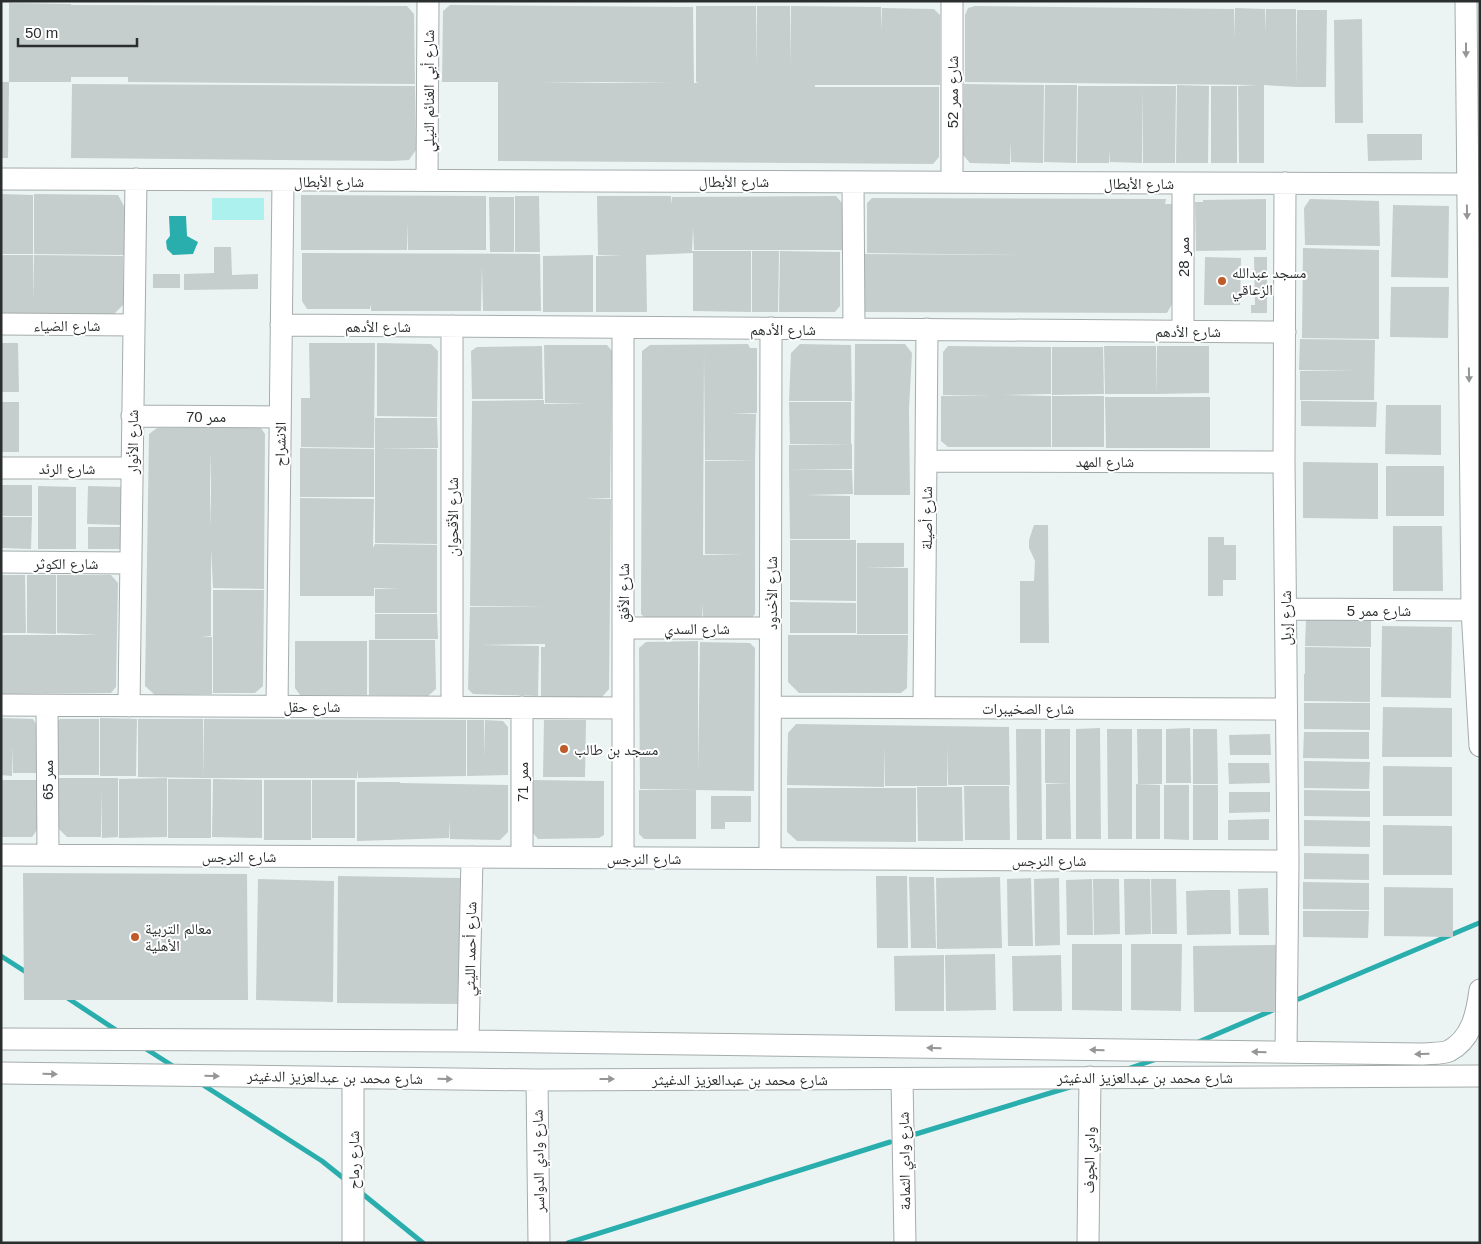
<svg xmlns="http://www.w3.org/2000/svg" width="1481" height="1244" font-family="Arial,'Noto Naskh Arabic',sans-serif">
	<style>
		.green { fill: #adf1ef }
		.water { fill: #29aead }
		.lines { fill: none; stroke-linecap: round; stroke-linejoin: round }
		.stream { stroke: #29aead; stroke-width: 5 }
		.building { fill: #c6cecd; fill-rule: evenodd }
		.minor-casing { stroke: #a5acac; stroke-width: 23 }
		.minor { stroke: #fff; stroke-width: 21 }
		.oneway { fill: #959696 }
		.poi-dot { fill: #bf5a29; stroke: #fff; stroke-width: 2 }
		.labels { text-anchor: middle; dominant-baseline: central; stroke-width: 4; stroke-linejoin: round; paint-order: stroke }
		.street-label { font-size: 15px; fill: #2b2e2e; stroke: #fff }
		.poi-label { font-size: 15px; fill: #2b2e2e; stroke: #fff; text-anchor: start }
	</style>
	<rect width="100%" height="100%" fill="#ebf4f3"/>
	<path class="green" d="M212,198H264V220H212Z"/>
	<path class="water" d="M169,216H186L187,236L198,242L193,254L173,255L167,249L166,241L170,236Z"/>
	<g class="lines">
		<path class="stream" d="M1,956L29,974
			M66,997L119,1032
			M1299,999L1479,923
			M1196,1043L1273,1010
			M143,1047L176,1068
			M1127,1069L1157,1059
			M200,1083L322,1161L347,1181
			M916,1134L1070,1087
			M359,1191L423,1243
			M568,1243L890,1142"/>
	</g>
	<path class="building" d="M9,3L71,4V16V5L407,6L414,14L415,84L128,82V77H71V82H9Z
		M450,5L693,7L694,83H698L696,82V6H756V66L757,6H790V66L791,6L881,7L882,31V8L934,9L940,15V85H815V87H939V157L933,164L498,161V82H442L443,11ZM539,82H673L604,83Z
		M975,6L1234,9V38L1235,8L1265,9V32L1266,9H1296V87L1264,85V163H1239L1238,86L1257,85L965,82V15L968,8Z
		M1297,10H1327L1326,87H1296Z
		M1362,19L1363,123H1335L1334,20Z
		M1,82H9L8,158H1Z
		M72,84L415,86L416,150L409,160L392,161L71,158Z
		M964,84L1044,85L1043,163L1011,162L1010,140V164L970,163L963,155Z
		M1045,85H1077L1076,163L1044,162Z
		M1177,85L1209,86L1208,163H1176Z
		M1078,86H1143L1142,163L1110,162V151L1109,163H1077Z
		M1143,86H1176L1175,163H1143Z
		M1211,86H1237V163H1211Z
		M1367,134H1422V160L1368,161Z
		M1,194L33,195V254H1Z
		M34,194L118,195L124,206V255L34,254Z
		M301,195L486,196V250H408L407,222V250H301Z
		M515,196H539L540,252H515Z
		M597,196H671V205L672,197L836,196L842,203V250H694L693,228L692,251H751V312L693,311V253L646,255L647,312H596V256H623L598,255Z
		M489,197H514V252H490Z
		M872,198L1166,199L1165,204H1173L1172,304L1167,313L865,312V254L1019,255L867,253V203Z
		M1266,199V250L1196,251L1195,202H1203V200Z
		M1310,199L1379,201L1380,246L1305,245L1304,208Z
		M1393,205L1449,206L1448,278L1391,277Z
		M214,247H231L232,275L258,274V289L184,290V274L214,273Z
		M1303,248L1379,250V339L1302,338Z
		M752,251H779L778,312H752Z
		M780,251L840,252V306L835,312H779Z
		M302,253L540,254L541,311H483L482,267L481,311H371V304L370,309H307L302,301Z
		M1,255H33V302L34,255L123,256V305L114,314L1,313Z
		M593,255V312H543V256Z
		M1205,257L1241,258L1240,305H1204Z
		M1254,257H1267V313H1251V305H1255Z
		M153,274H180V288H153Z
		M1391,287H1449L1448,338L1390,337Z
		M1300,339L1375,340L1374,400H1300V371H1354L1299,370Z
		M1,343H18L19,392H1Z
		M309,343H375L374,448L301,447V398H310Z
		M377,343L431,344L438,351L437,417L377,416Z
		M748,344L750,348H757V413L731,414H756L755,461L705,460L704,352L703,555H743L705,554V461H755V614L751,619L703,618L702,604V619H646L641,614L642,351L650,345Z
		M800,344L851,345L852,401H789L791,353Z
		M855,344H905L912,353L909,409L910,495H854Z
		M544,345H607L612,351L610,498H585L611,499L609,689L602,697H541V647H545V644L481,645L539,646L538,696L473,694L468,689L470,607L545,606H470L472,401L544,400V404H587L545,403Z
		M542,346L543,399H472L471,351L477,347Z
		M948,346L1051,347V394L1002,395L1051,396V447H948L941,441V396L992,395H943V352Z
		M1104,346H1156L1157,394H1105Z
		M1157,346H1209V393L1157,394Z
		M1052,347H1103L1104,394L1052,395Z
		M1052,396H1104V447H1052Z
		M1105,397H1210V448H1106Z
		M1301,401L1377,402L1376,427L1301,426Z
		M1,402H19V452H1Z
		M789,402H851V444H790Z
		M1386,405H1441V455L1385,454Z
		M375,418H437L438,448L378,449H437V544L375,543Z
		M157,428H261L265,434L264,589L213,588L211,549V636L202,637H212V694L155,695L145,686L149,434ZM210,451L211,486V527L210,492Z
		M852,444V469L789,470V445Z
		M300,448L374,449V497H300Z
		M1303,462L1378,463V519L1303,518Z
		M1386,466H1444V516H1386Z
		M789,470H852L853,494L804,495L850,496V539H790Z
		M1,485H32V516H1Z
		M38,486L76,487V549H38Z
		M88,486L123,487V525L87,524Z
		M300,498L374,499L373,548L375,544L437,545V613H375V589L399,588H374V596H300Z
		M1,517H32L31,549L1,548Z
		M1034,525H1048L1049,643H1020V581H1034L1035,561L1029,548V540Z
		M1393,526H1442L1443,591H1393Z
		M88,527H121L122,549H88Z
		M1208,537H1224V545H1236V580H1223V596H1208Z
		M790,540H856V601L790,600Z
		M857,543H904V567L865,568H908V634H857Z
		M1,575H25L26,633H1Z
		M27,575H56V634L27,633Z
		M57,575H111L118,583L116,687L111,693L1,694V635H98L57,633Z
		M213,590H264L263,686L255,693H213Z
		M790,602L856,603V633H790Z
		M375,614H437L438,639H375Z
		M1306,619L1371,620V647L1305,646Z
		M1382,626L1452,627L1451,698L1381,697Z
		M788,635H908L907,688L901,693H853V679V693H799L788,682Z
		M369,640H435L436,689L428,696L369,695Z
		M295,641H367V695H300L295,688Z
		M698,641V775L700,642L750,643L755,648L754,791L640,789L639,648L646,642Z
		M1305,647L1370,648V675L1305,674Z
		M1304,674L1370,675V702L1304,701Z
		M1304,703H1370V730L1304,729Z
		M1383,707L1452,708V757H1382Z
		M1,718L33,719L38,728V773H13V746L12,776L1,775Z
		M100,718L137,719L136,776H100Z
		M60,719H99V775H55V724Z
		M138,719H203L204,778L138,777Z
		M204,719L466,720V776L358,778L357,770V778H204Z
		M467,720H484V758L485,720L503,721L508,727V775L467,776Z
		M544,720H586L585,777H543Z
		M796,724L1009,727L1010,785H948L947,747V786H885V746L884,787L787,785L788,733Z
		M1100,728L1101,839H1076V729Z
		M1190,728L1191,783H1166V729Z
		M1016,729H1041L1042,840H1017Z
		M1045,729H1070V784L1045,783Z
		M1107,729H1132V839H1108Z
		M1137,729H1162V784H1138Z
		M1193,729H1217L1218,784H1193Z
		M1304,732H1369V759L1303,758Z
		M1270,734L1271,755H1230L1229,735Z
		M1304,761L1370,762L1369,789L1304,788Z
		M1228,763H1269L1270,783L1229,784Z
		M1383,766L1452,767V816H1383Z
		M55,778H118V837L102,838V790L101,837H67L54,824Z
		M167,778V837L119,838V779Z
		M168,779H211V838H168Z
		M213,779L262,780V838L212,837Z
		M1,780H38L37,830L32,837H1Z
		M264,780H311V840H264Z
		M312,780H355V838H312Z
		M532,780L604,781V835L599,838L538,839L533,833Z
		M357,782H400V810V783L508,785V832L500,840L450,839L449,820V838L357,841Z
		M1046,784H1070L1071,839H1046Z
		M1136,784L1160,785V839H1136Z
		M1164,785H1189V840L1164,839Z
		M1193,785H1218V840H1193Z
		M964,786H1009L1010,840H965Z
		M917,787H962L963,841H918Z
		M787,788H916V842L797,841L787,832Z
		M639,790H696V839H644L639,834Z
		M1304,790L1370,791V817L1304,816Z
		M1229,792H1270V812L1229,813Z
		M711,796H751V822H725V829H711Z
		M1269,819V840H1228V820Z
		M1304,820L1370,821V847L1304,846Z
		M1383,825L1452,826V875H1383Z
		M1304,853L1369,854V880L1304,879Z
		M23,873L247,874L248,1000H24Z
		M338,876L460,878L459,1004L337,1003Z
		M876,876H907L908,948H877Z
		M909,877H934L936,948H911Z
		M1000,877L1002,948L937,949L936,878Z
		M1031,878L1033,946H1008L1007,879Z
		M1059,878L1060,945L1035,946L1034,879Z
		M258,879L334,881L333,1002L256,1000Z
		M1092,879L1093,935H1067L1066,880Z
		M1093,879H1119L1120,934L1094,935Z
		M1124,879H1150L1151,934L1125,935Z
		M1151,879H1176L1177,934H1152Z
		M1303,882L1369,883V910L1303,909Z
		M1384,887L1453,888V937L1384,936Z
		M1268,888L1269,935H1239L1238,889Z
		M1208,890H1230L1231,934L1187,935L1186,891Z
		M1303,911H1369L1368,938L1303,937Z
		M1072,944H1122V1011L1072,1010Z
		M1131,944H1182L1181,1011L1131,1010Z
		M1277,945L1278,1012H1194L1193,946Z
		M995,954L996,1010L946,1011L945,955Z
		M944,955V1011H895L894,956Z
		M1061,955L1062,1011H1013L1012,956Z"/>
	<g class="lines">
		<defs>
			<path id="minor" d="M952,1V182
				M1466,1L1472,610L1480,746
				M1,179L1467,184
				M427,180L428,1
				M853,182L854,329
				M1285,183L1284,462L1288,861L1286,1052
				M1,324L134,325
				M281,325L1285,332
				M1183,331V183
				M132,416L280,417
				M926,461L1284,462
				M1,468H132
				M1,562L131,563
				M1286,609L1472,610
				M623,628H770
				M1,705L623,708
				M47,705L48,854
				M129,706L136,179
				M277,706L283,181
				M452,707V326
				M522,707V857
				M771,707L1286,709
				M924,707L927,329
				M1,855L1288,861
				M623,858V328
				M770,858L771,328
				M1,1039L468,1041L1422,1054C1430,1053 1442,1054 1449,1051C1472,1039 1477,1013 1480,990
				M468,1041L472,857
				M1,1073L537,1080L1480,1076
				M902,1079L905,1243
				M537,1080L539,1243
				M353,1243V1078
				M1088,1243L1090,1077"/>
		</defs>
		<use href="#minor" class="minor-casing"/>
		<use href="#minor" class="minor"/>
	</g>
	<defs><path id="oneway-solid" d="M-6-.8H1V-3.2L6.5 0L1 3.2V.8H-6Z" transform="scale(1.25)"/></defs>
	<g class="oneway">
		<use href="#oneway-solid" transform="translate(1466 50) rotate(90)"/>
		<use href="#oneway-solid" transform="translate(1467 212) rotate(89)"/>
		<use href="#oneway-solid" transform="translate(1469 375) rotate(89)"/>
		<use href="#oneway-solid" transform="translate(934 1048) rotate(-179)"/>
		<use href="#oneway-solid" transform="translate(1097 1050) rotate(-179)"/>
		<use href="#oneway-solid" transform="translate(1259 1052) rotate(-179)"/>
		<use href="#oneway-solid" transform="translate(1422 1054) rotate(178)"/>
		<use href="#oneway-solid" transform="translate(50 1074) rotate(1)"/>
		<use href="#oneway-solid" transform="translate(212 1076) rotate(1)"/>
		<use href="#oneway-solid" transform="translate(445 1079) rotate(1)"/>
		<use href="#oneway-solid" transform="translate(607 1079)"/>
	</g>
	<g class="poi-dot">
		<circle cx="1222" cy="281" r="5"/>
		<circle cx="564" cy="749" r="5"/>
		<circle cx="135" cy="937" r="5"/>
	</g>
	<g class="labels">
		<g class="street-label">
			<text transform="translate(428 91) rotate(-90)">شارع أبي الغنائم النيلي</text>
			<text transform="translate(952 92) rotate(-90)">شارع ممر 52</text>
			<text x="329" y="181">شارع الأبطال</text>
			<text x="734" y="181">شارع الأبطال</text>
			<text x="1139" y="183">شارع الأبطال</text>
			<text transform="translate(1183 257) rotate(-90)">ممر 28</text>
			<text x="67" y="325">شارع الضياء</text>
			<text x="378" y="326">شارع الأدهم</text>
			<text x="783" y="329">شارع الأدهم</text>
			<text x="1188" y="331">شارع الأدهم</text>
			<text x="206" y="416">ممر 70</text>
			<text transform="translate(132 442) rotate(-90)">شارع الأنوار</text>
			<text transform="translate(280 444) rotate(-89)">الانشراح</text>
			<text x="1105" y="461">شارع المهد</text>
			<text x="67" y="468">شارع الرئد</text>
			<text transform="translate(452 517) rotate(-90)">شارع الأقحوان</text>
			<text transform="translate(926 518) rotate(-90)">شارع أصيلة</text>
			<text x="66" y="563">شارع الكوثر</text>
			<text transform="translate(623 593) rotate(-90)">شارع الأفق</text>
			<text transform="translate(771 593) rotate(-90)">شارع الأخدود</text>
			<text x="1379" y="610">شارع ممر 5</text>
			<text transform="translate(1285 618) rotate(-90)">شارع إربل</text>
			<text x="697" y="628">شارع السدي</text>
			<text x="312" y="706">شارع حقل</text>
			<text x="1028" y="708">شارع الصخيبرات</text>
			<text transform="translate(47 780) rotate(-90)">ممر 65</text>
			<text transform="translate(522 782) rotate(-90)">ممر 71</text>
			<text x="239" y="856">شارع النرجس</text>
			<text x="644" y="858">شارع النرجس</text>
			<text x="1049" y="860">شارع النرجس</text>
			<text transform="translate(470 949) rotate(-89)">شارع أحمد الليثي</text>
			<text transform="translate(335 1077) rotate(1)">شارع محمد بن عبدالعزيز الدغيثر</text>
			<text x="1145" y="1077">شارع محمد بن عبدالعزيز الدغيثر</text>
			<text x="740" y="1079">شارع محمد بن عبدالعزيز الدغيثر</text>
			<text transform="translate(353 1160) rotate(-90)">شارع رماح</text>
			<text transform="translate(1089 1160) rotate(-89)">وادي الجوف</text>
			<text transform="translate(538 1161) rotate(-91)">شارع وادي الدواسر</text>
			<text transform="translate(904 1161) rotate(-91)">شارع وادي الثمامة</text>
		</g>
		<g class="poi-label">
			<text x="1232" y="272">مسجد عبدالله<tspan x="1232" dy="17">الزعاقي</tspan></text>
			<text x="574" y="749">مسجد بن طالب</text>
			<text x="145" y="928">معالم التربية<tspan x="145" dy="17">الأهلية</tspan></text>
		</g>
	</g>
	<rect width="1481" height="1244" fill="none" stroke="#2b2e2e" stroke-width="5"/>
	<path d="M18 38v8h119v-8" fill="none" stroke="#2b2e2e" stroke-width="2.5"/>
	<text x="25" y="38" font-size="15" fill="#2b2e2e" stroke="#ffffff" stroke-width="4" paint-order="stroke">50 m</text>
</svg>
